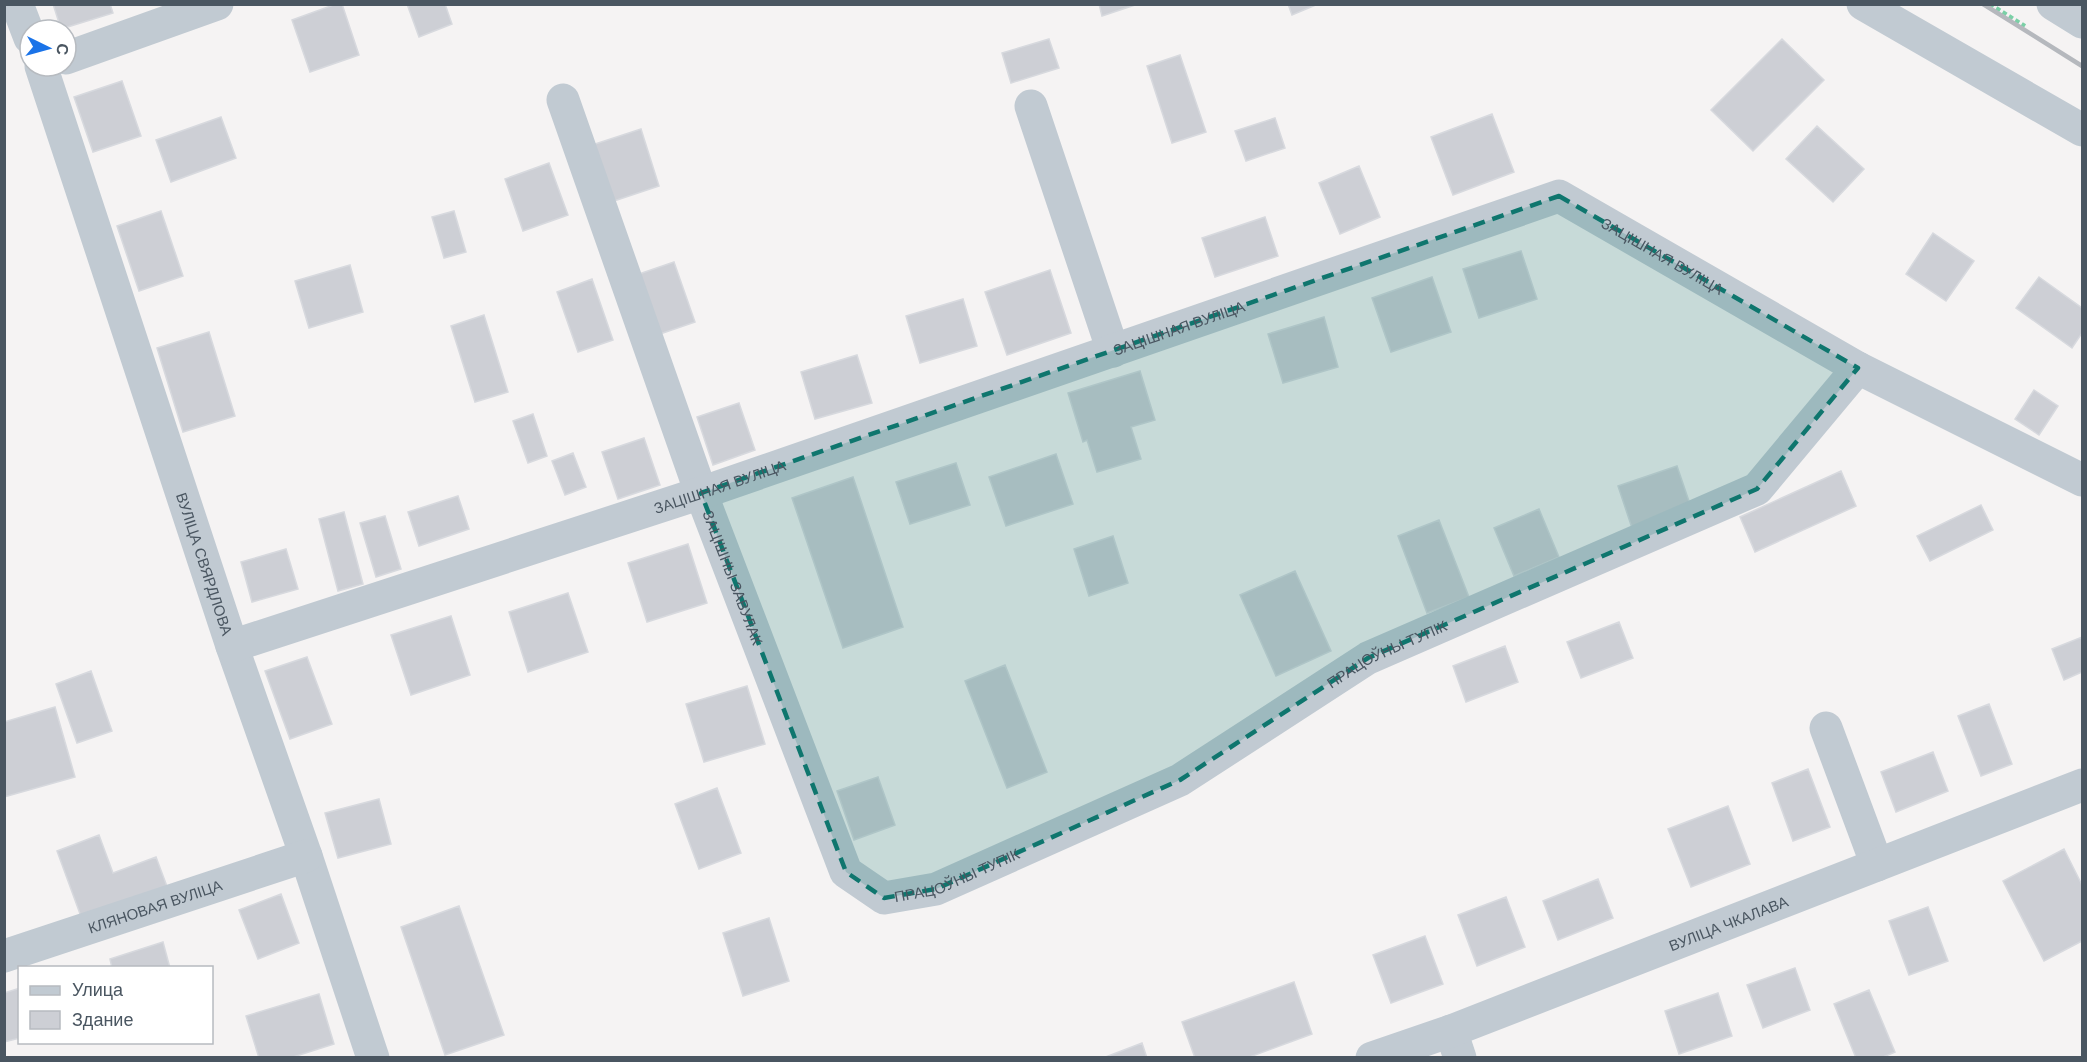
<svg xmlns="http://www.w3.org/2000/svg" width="2087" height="1062" font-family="Helvetica,sans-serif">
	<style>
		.building { fill: #cdcfd5; stroke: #d7d9de; stroke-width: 1.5 }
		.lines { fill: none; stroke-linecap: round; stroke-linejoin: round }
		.path { stroke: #7ad0a6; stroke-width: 4; stroke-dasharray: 4.5 3; stroke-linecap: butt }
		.minor { stroke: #c1cad2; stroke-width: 33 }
		.rail { stroke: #b5b8bd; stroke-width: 4.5 }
		.marked { fill: #0f766e; fill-opacity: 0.2; stroke: #0f766e; stroke-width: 4.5; stroke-dasharray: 12 8; stroke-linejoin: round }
		.labels { text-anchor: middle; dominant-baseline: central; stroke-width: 4.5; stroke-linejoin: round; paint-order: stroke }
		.street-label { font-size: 15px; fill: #4a5661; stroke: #fff }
	</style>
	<rect width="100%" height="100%" fill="#f5f3f3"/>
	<path class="building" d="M53,4H110L113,13L61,29Z
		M336,4H342L359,55L310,72L292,20Z
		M407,4H445L452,24L419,37Z
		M1099,4H1138L1102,16Z
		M1288,4H1318L1292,15Z
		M1049,39L1059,68L1011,83L1002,53Z
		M1782,39L1824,80L1753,151L1711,110Z
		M1180,55L1206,132L1172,143L1147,66Z
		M122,81L141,136L93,152L74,97Z
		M1492,114L1514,172L1453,195L1431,137Z
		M221,117L236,158L171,182L156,140Z
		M1275,118L1285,148L1246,161L1235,131Z
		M1817,126L1864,169L1833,202L1786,159Z
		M641,129L659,186L608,203L589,146Z
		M549,163L568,215L523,231L505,179Z
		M1359,166L1380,217L1340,234L1319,183Z
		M161,211L183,276L139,291L117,226Z
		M454,211L466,252L444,258L432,217Z
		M1265,217L1278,256L1215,277L1202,238Z
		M1933,233L1974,261L1946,301L1906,274Z
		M1521,251L1537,299L1479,318L1463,269Z
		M674,262L695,322L660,334L639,274Z
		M350,265L363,312L309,328L295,281Z
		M1050,270L1071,333L1007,355L985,292Z
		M1432,277L1451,332L1391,352L1372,298Z
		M2039,277L2082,308V333L2072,348L2016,308Z
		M592,279L613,340L578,352L557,292Z
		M963,299L977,346L920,363L906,316Z
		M484,315L508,392L475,402L451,326Z
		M1324,317L1338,367L1283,383L1268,334Z
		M209,332L235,416L183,432L157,348Z
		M857,355L872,403L815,419L801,372Z
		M1140,371L1155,420L1131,427L1141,459L1097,472L1087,440L1083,442L1068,393Z
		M2034,390L2058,406L2039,435L2015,419Z
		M739,403L755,450L713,465L697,417Z
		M533,414L547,456L528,463L513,421Z
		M644,438L660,485L618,499L602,452Z
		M573,453L586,487L565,495L552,461Z
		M1056,454L1073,504L1006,526L989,477Z
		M956,463L970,505L910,524L896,482Z
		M1677,466L1691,507L1632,528L1618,486Z
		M1841,471L1856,506L1755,552L1740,517Z
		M853,477L903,627L843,648L792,498Z
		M458,496L469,529L419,546L408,512Z
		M1981,505L1993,530L1930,561L1917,536Z
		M1539,509L1559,557L1514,576L1494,528Z
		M344,512L363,584L338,591L319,519Z
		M385,516L401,569L376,577L360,523Z
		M1439,520L1469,597L1427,613L1398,536Z
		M1113,536L1128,583L1089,596L1074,549Z
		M688,544L707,603L647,622L628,563Z
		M286,549L298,589L252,602L241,562Z
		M1295,571L1331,651L1276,676L1240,595Z
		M568,593L588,652L528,672L509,612Z
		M451,616L470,675L411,695L391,635Z
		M1619,622L1633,658L1581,678L1567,642Z
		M2082,637V672L2064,680L2052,649Z
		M1505,646L1518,682L1466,702L1453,666Z
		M307,657L332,724L290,739L265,671Z
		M1005,665L1047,772L1007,788L965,681Z
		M91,671L112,731L77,743L56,684Z
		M747,686L765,744L704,762L686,704Z
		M1989,704L2012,764L1981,776L1958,716Z
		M55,707L75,777L4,797V722Z
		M1933,752L1948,791L1896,812L1881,772Z
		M1808,769L1830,827L1793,841L1772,783Z
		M878,777L895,825L854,840L837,791Z
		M717,788L741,853L699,869L675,804Z
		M379,799L391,844L338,858L325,813Z
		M1728,806L1750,864L1691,887L1668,829Z
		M99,835L113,873L156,857L168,889L83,922L57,851Z
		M2064,849L2082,885V941L2044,961L2003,881Z
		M1598,879L1613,918L1558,940L1543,901Z
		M281,894L299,943L258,959L239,910Z
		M1506,897L1525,947L1477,966L1458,915Z
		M459,906L504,1035L445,1055L401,927Z
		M1928,907L1948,961L1909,975L1889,921Z
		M769,918L789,981L743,996L723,933Z
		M1425,936L1443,984L1391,1003L1373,955Z
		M163,942L170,968H112L110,959Z
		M1795,968L1810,1010L1763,1028L1747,985Z
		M1294,982L1312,1034L1247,1058H1195L1182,1022Z
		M20,988V1038L4,1042V993Z
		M1869,990L1895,1052L1881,1058H1856L1834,1004Z
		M1718,993L1732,1036L1679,1054L1665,1011Z
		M319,994L334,1044L290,1058H259L246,1016Z
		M1142,1043L1147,1058H1103Z"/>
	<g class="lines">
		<path class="path" d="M1990,4L2025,26"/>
		<g class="minor">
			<path d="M17,4L30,38"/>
			<path d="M1863,4L2082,130"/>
			<path d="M2053,4L2082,22"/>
			<path d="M66,58L217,4"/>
			<path id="s1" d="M41,66L232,646L306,856L373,1058"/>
			<path id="s2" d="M563,100L701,493L846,872L884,898L936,889L1180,780L1368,658L1757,489L1858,368"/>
			<path d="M1031,106L1113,351"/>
			<path id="s3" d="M232,646L701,493L1559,196L1858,368L2082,480"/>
			<path d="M1826,728L1877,865"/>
			<path id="s4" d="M4,956L306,856"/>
			<path d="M1451,1031L1460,1058"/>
			<path id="s5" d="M1372,1058L1451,1031L2082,785"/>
		</g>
		<path class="rail" d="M1983,4L2082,66"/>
	</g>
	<path class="marked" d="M1559,196L1858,368L1757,489L1368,658L1180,780L936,889L884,898L846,872L701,493Z"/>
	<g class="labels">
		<g class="street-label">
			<text stroke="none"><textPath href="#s3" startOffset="1521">ЗАЦІШНАЯ ВУЛІЦА</textPath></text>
			<text stroke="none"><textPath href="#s3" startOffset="999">ЗАЦІШНАЯ ВУЛІЦА</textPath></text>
			<text stroke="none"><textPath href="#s3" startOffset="513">ЗАЦІШНАЯ ВУЛІЦА</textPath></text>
			<text stroke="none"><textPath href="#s1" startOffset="524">ВУЛІЦА СВЯРДЛОВА</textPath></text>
			<text stroke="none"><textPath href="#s2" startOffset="507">ЗАЦІШНЫ ЗАВУЛАК</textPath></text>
			<text stroke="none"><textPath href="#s2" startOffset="1431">ПРАЦОЎНЫ ТУПІК</textPath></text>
			<text stroke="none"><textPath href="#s2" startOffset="945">ПРАЦОЎНЫ ТУПІК</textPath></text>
			<text stroke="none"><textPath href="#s4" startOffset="159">КЛЯНОВАЯ ВУЛІЦА</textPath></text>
			<text stroke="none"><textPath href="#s5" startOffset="381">ВУЛІЦА ЧКАЛАВА</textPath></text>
		</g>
	</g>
	<rect width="2087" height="1062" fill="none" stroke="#4a5661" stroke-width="12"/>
	<rect x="18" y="966" width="195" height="78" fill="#ffffff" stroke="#b7bbc0" stroke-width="1.5"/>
	<rect x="30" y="986" width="30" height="9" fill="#c1cad2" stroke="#b7bbc0" stroke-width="1.5"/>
	<text x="72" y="996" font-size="18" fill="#4a5661">Улица</text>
	<rect x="30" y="1011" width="30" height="18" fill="#cdcfd5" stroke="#b7bbc0" stroke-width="1.5"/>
	<text x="72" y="1026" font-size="18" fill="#4a5661">Здание</text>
	<g transform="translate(48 48) rotate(95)"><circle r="28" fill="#ffffff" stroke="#b7bbc0" stroke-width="1.5"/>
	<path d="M0-4.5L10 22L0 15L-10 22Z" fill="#1a73e8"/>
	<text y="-9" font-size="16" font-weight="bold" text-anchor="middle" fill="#4a5661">С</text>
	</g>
</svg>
